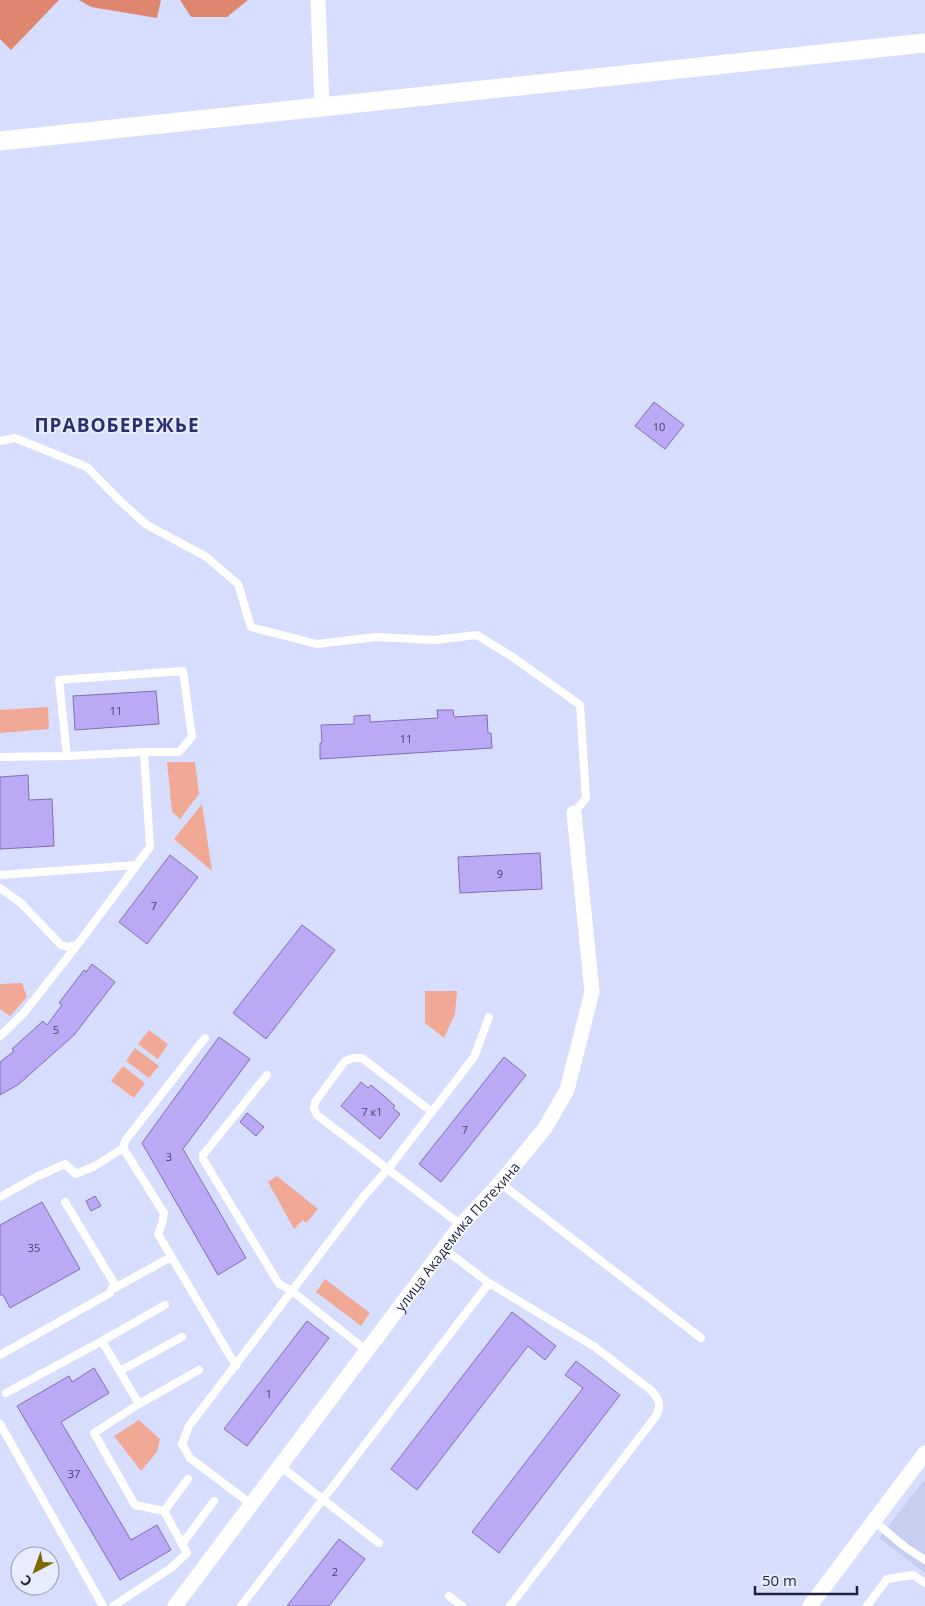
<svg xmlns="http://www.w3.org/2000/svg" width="925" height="1606" font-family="'Open Sans',sans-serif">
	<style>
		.built { fill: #c7cef0 }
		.green { fill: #f1a895 }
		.forest { fill: #de8670 }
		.building { fill: #bba9f5; stroke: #816eb5 }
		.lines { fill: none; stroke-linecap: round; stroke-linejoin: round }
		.service { stroke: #fff; stroke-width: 8 }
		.minor { stroke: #fff; stroke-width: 15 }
		.tertiary { stroke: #fff; stroke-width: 19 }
		.labels { text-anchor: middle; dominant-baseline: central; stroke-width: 4; stroke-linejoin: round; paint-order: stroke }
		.number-label { font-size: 11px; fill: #44446c }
		.street-label { font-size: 14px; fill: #1d223f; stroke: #e8ecfc }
		.district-label { font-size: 19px; font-weight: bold; letter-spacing: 1px; fill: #29306f; stroke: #e8ecfc }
	</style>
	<rect width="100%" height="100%" fill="#d7defd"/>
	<path class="built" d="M925,1479V1573L879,1538Z"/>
	<path class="green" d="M48,707L49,729L0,733V710Z
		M167,762H195L199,794L180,819L172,812Z
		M202,804L212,871L174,839Z
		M22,983L27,997L10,1016L0,1009V984Z
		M425,991H457L455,1014L444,1038L425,1023Z
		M149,1030L168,1044L158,1059L138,1044Z
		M135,1048L159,1066L149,1078L126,1061Z
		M123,1066L145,1083L134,1098L111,1081Z
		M277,1176L318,1209L306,1223L303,1220L294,1229L268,1182Z
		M325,1279L370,1313L361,1326L316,1292Z
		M139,1420L160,1439L157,1452L141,1471L114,1436Z"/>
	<path class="forest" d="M0,0H59L11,50L0,39Z
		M79,0H161L157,18L91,7Z
		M180,0H248L227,17H191Z"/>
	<path class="building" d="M654,402L684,425L665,449L635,426Z
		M156,691L159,724L75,730L73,696Z
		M437,710H453L454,717L487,715L488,733H491L492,748L320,759V743H322L321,725L354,724V716L370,715V722L438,718Z
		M28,775L29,800L52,799L54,846L0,849V777Z
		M540,853L542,889L460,893L458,857Z
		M170,855L198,877L147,944L119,922Z
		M302,925L335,950L266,1039L233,1013Z
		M92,964L115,982L74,1035L19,1084L0,1095V1062L14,1051L12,1049L43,1021L47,1025L62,1005L59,1003L84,970L86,972Z
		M219,1037L250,1059L183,1149L246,1258L218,1275L142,1143Z
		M504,1057L526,1075L441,1182L419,1164Z
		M361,1082L368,1088L371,1085L383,1095L395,1106L393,1108L400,1114L380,1139L341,1106Z
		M247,1113L264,1127L256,1136L240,1122Z
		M95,1196L101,1206L91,1211L86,1201Z
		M42,1202L80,1269L10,1308L3,1295H0V1225Z
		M512,1312L556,1346L545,1360L528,1346L417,1490L391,1469Z
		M307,1321L329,1338L247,1446L224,1429Z
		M576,1361L620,1395L499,1553L472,1532L583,1388L565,1375Z
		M94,1368L109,1393L61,1422L131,1540L157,1525L171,1550L120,1580L17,1406L69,1376L72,1382Z
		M339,1539L365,1559L329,1606H287Z"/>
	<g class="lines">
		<path class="service" d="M0,441L15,438L87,467L119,500L147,525L205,556L238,584L251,627L317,644L376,637L435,640L477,635L514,658L580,705L586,798L574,813
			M0,757L67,756
			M0,875L136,865
			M0,888L21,903L61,945L68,947L78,944L23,1014L0,1036
			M78,944L150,847L144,752L67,756L59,680L183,671L192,737L179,752H144
			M205,1038L125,1141L123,1148L164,1213L162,1224L158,1234L236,1366
			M267,1075L203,1155V1159L279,1284L292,1291L367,1351
			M432,1112L362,1058H353L345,1061L315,1102L314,1108L317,1115L461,1225
			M500,1183L701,1338
			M0,1197L36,1177L65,1164L76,1174L95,1166L123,1148
			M443,1248L489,1283L595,1347L652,1391C660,1400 661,1406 656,1416L510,1606
			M113,1289L171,1257
			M102,1341L165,1305
			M0,1355L110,1293L114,1283L65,1202
			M120,1371L182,1337
			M6,1393L102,1341L139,1404L94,1433L135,1505L164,1511L187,1553L171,1568L113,1606
			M139,1404L199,1370
			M0,1424L103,1606
			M280,1466L379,1543
			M251,1504L190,1458L182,1444L189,1426L364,1196L388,1169L474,1057L489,1017
			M164,1511L188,1479
			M874,1521L905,1547L925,1560
			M182,1544L214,1501
			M449,1596L462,1606
			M241,1606L489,1283
			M867,1606L887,1579L913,1575L925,1583"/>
		<g class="minor">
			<path d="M318,0L322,107"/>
			<path id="s1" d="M175,1606L461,1225L500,1183L545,1128L567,1090L592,992L574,813"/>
			<path d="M810,1606L925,1453"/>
		</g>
		<path class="tertiary" d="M0,141L925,43"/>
	</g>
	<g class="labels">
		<g class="number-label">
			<text x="659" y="426">10</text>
			<text x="116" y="710">11</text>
			<text x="406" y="738">11</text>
			<text x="500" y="873">9</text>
			<text x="154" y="905">7</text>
			<text x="56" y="1029">5</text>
			<text x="372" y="1111">7 к1</text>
			<text x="465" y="1129">7</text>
			<text x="169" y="1156">3</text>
			<text x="34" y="1247">35</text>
			<text x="269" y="1393">1</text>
			<text x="74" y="1473">37</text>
			<text x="335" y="1571">2</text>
		</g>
		<g class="street-label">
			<text stroke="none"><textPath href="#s1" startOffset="465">улица Академика Потехина</textPath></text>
		</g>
		<g class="district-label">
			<text x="117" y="425">ПРАВОБЕРЕЖЬЕ</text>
		</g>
	</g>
	<g transform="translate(35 1571) rotate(221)"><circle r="24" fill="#e8ecfc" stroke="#979bb0"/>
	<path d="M0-4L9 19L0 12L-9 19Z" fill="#7e6800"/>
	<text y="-8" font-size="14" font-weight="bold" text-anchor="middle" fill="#1d223f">С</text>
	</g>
	<path d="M755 1586v8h102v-8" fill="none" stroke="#1d223f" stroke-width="2.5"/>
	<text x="762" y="1586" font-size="15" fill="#1d223f" stroke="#e8ecfc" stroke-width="4" paint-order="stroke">50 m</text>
</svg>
